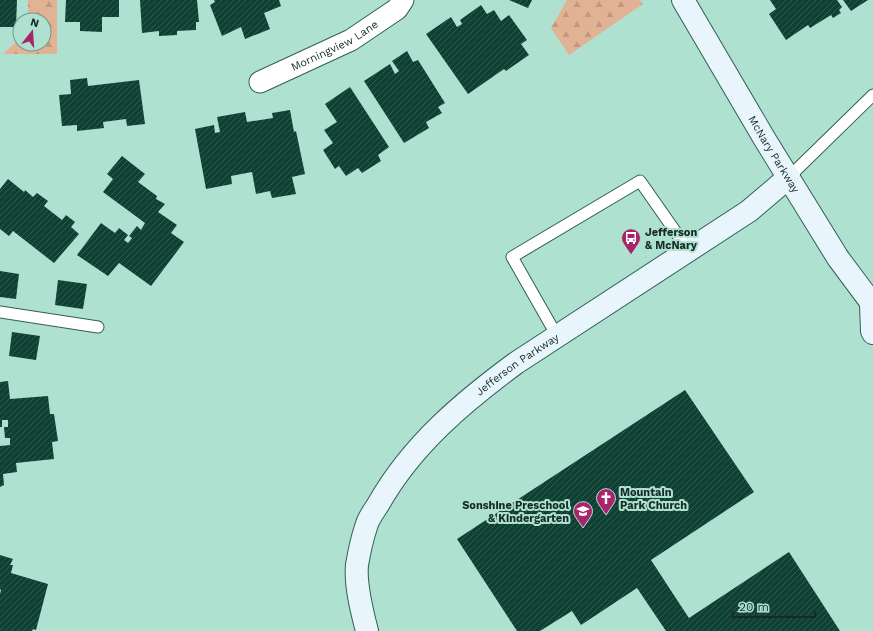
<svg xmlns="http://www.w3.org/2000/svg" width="873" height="631" font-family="'Work Sans',sans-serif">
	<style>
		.forest { fill: url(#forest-firs) }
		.building { fill: url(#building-hatch) }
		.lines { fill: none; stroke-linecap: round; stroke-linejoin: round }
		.lane-casing { stroke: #305f51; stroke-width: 13 }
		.street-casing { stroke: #305f51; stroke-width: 23 }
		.secondary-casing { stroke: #305f51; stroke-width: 24 }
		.lane { stroke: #fff; stroke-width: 11 }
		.street { stroke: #fff; stroke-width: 21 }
		.secondary { stroke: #e8f5fd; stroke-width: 22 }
		.labels { text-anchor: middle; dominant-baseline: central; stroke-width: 4; stroke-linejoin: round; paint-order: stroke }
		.street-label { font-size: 11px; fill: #172b25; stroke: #afe1d1 }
		.poi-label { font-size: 11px; font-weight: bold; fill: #172b25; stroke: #afe1d1; text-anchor: start }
	</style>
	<defs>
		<pattern id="forest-firs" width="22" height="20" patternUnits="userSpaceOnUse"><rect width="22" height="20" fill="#e2b295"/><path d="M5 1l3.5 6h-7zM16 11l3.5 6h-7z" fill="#c19980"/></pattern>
		<pattern id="building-hatch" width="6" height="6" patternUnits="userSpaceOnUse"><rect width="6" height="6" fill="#0f4034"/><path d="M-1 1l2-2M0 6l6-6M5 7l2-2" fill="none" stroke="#315950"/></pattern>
	</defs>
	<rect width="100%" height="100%" fill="#afe1d1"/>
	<path class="forest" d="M28,0H57V54H3L20,38V44H44V20H28Z
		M567,0H640L643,4L569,55L551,28Z"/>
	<path class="building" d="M0,0H17L16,27H0Z
		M66,0H119V17H102V32L80,31V22H65Z
		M140,0H197L199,22H196V30L177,31V35L159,36V31L142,33Z
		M214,0H279L281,6L264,13L270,29L245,39L241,27L222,36L210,5L215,2Z
		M509,0H532L528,8Z
		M770,0H837L842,7L839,10L841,13L833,18L831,15L810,28L808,25L786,40L769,14L776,9Z
		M843,0H868L851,11Z
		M481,5L487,14L494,10L501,21L509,15L527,40L521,44L529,55L506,71L504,69L468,94L426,34L451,17L457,27L462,24L460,20Z
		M407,51L413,62L418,60L445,103L438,107L442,113L426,122L429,128L404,143L364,81L390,64L395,74L399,71L392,61Z
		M87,78L88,86L139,80L145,124L127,126L126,119L103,122L104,128L77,131V125L62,126L59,95L71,94L70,80Z
		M350,87L389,147L378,155L381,161L362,173L358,168L346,176L339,166L335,169L323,150L333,143L324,130L337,122L325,104Z
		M290,110L294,132L296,131L305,174L292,177L296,194L272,198L270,191L256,194L252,172L231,176L232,184L206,189L195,129L214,125L215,133L220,132L217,117L245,112L247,122L273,118L272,113Z
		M122,156L145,174L138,182L157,196L156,199L165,204L158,212L177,225L171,233L184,242L151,286L119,263L108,276L77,255L101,223L115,233L119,228L128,235L124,240L128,243L132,238L129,236L137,226L141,230L145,223L103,192L113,179L107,174Z
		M8,179L24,192L25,190L33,197L37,193L48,201L44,206L62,220L66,215L75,222L71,227L79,234L54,263L13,231L9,236L0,229V189Z
		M0,271L19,274L16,299L0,297Z
		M58,280L87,284L83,309L55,305Z
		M12,332L40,336L36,360L9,356Z
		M8,381L10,399L48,396L50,414H54L58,441L52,442L54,459L16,463L17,472L3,474L4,485L0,487V446L10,445V438H5L4,427H8V420H2V427H0V382Z
		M685,390L754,492L651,560L681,606L689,618L789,552L840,631H666L637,588L581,625L572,611L540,631H517L457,539Z
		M0,555L13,559L10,565H13L11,573L48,584L36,630L33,629L32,631H0V594L1,590L0,589Z"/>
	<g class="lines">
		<defs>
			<path id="lane" d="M789,177L873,95
				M0,312L98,327
				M557,336L512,257L640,181L689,251"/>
			<g id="street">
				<path id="s1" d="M260,82L351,40L397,9L403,0"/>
			</g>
			<g id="secondary">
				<path id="s2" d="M683,0L764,138L838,258L873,305"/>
				<path d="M871,305L872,331L873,333"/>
				<path id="s3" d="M367,631C362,612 355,585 357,565C359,553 362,539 366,527C368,518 375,510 379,503C412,445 463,402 516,363L749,211L789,177"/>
			</g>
		</defs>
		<use href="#lane" class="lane-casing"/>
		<use href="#street" class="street-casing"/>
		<use href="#secondary" class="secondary-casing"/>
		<use href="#lane" class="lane"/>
		<use href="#street" class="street"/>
		<use href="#secondary" class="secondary"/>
	</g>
	<defs>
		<symbol id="bus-pin" viewBox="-11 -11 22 30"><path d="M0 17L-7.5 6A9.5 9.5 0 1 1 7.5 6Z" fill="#aa246c" stroke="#afe1d1"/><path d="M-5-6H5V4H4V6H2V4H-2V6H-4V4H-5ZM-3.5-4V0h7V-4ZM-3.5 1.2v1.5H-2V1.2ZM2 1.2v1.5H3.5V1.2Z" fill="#fff"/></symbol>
		<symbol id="church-pin" viewBox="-11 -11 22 30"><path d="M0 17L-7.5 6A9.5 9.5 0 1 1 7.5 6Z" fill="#aa246c" stroke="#afe1d1"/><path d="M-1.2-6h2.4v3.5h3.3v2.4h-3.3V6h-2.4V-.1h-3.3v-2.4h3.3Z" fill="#fff"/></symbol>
		<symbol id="school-pin" viewBox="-11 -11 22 30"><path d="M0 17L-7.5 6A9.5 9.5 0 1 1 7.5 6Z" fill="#aa246c" stroke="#afe1d1"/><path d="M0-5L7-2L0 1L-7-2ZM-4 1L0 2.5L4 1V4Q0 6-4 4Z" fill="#fff"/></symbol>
	</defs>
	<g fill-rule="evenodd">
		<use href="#bus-pin" x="620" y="227" width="22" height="30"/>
		<use href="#church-pin" x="595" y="487" width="22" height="30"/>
		<use href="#school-pin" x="572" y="500" width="22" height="30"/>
	</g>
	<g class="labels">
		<g class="street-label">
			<text stroke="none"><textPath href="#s1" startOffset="83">Morningview Lane</textPath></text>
			<text stroke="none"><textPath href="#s2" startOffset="179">McNary Parkway</textPath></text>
			<text stroke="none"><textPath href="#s3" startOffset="331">Jefferson Parkway</textPath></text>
		</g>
		<g class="poi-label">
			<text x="645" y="232">Jefferson<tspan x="645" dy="13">&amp; McNary</tspan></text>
			<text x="620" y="492">Mountain<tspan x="620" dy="13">Park Church</tspan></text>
			<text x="569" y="505" text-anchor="end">Sonshine Preschool<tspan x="569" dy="13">&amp; Kindergarten</tspan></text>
		</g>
	</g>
	<g transform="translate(32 32) rotate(17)"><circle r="19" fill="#afe1d1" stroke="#72988c"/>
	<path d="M0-3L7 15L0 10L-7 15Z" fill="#aa246c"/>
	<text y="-6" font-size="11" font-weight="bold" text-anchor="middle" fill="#172b25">N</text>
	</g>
	<path d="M733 611v6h82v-6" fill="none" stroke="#172b25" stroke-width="2"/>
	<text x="739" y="611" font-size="12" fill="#172b25" stroke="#afe1d1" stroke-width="3" paint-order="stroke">20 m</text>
</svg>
